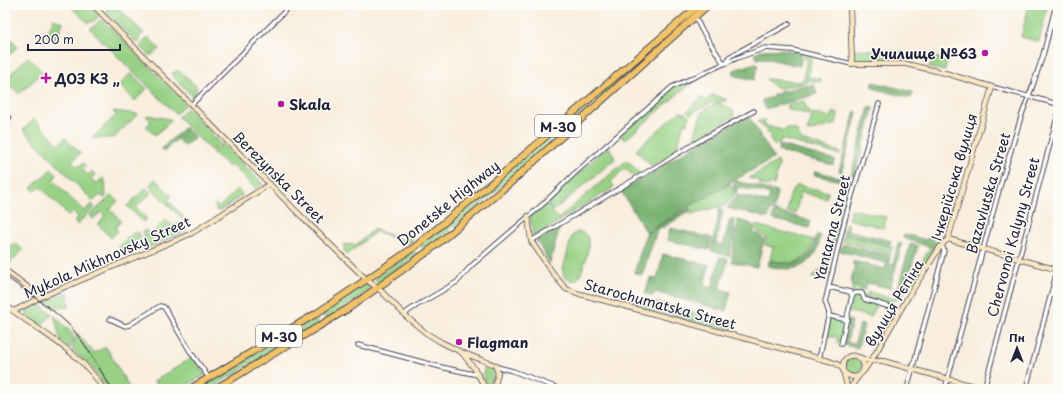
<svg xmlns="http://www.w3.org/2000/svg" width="1063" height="394" font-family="'Playpen Sans',sans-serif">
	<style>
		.green { fill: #98d185; stroke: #5d7a60 }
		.forest { fill: #7ab372; stroke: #4e6a56 }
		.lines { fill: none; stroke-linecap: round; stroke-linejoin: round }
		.street-casing { stroke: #424153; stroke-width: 5.5 }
		.secondary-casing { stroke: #424153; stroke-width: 6 }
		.highway-casing { stroke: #424153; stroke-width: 8 }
		.street { stroke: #fff; stroke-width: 3.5 }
		.secondary { stroke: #f9e7c3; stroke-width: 4.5 }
		.highway { stroke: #f1c369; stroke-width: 6 }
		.tram { stroke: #22223b; stroke-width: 1 }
		.poi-dot { fill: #b5179e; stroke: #fdfcf7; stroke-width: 1.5 }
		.labels { text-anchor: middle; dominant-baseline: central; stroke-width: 3; stroke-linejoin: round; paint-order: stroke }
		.shield { fill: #fdfcf7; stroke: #646373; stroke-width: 1 }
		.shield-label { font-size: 13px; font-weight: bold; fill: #22223b }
		.poi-label { font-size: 14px; font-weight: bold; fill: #22223b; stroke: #fdfcf7; text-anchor: start }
		.street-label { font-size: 14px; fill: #22223b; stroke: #fdfcf7 }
	</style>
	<rect width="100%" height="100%" fill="#fdfcf7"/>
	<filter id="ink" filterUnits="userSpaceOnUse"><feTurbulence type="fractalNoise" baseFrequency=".025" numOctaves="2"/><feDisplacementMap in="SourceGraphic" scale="8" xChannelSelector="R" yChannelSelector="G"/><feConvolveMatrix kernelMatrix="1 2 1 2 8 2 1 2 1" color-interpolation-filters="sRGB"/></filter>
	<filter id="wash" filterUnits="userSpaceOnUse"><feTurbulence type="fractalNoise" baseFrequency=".012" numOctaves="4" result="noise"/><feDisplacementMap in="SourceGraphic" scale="16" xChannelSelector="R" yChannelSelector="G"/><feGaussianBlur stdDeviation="0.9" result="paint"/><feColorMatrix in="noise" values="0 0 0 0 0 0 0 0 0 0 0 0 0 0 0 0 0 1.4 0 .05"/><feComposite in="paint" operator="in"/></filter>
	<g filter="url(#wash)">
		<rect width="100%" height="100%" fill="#f9eede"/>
		<path class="green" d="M69,5H89L100,16L92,22H87Z
			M110,5H115L144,33L139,37L140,41L137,43L106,12L107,9Z
			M1029,5L1047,9L1039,42L1021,37Z
			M53,19L63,22L56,40L47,37Z
			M102,19L185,103L186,104L176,114L90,29Z
			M681,23L682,24L494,193L428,248L426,249L422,248L421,244Z
			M8,36L18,46L5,59V39Z
			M148,37L160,49L150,56L140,46Z
			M855,49L904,52L902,62H854Z
			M806,54L812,55L808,77L821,79L820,82L807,80V83C796,83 783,91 773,86C771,84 768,81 766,79L799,82L804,79L806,62L804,56Z
			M28,57L43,72L19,94L5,79Z
			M933,57L947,60L945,71L929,68Z
			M178,70L197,87L194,98L171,74Z
			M131,73L147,89L135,101L119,85Z
			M694,79L696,80L679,93L625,140L620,136L672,88Z
			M713,95L726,99V101L711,103L690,114L687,111L702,97L706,101Z
			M804,101L810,115L787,109V105Z
			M719,103L733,110L734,116L693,140L702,112L705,109Z
			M187,108L220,142L211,151L178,117Z
			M113,111L138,114L114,138H92L116,115Z
			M680,111L683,113L685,112L689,116L687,124L684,123L678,144V147L683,148L651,166L636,150Z
			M833,112L838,114L836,124L807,132L813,113L831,118Z
			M147,115L170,119L171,121L155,135L146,127L151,121L146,116Z
			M34,119L59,144L65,138L80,153L72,162L78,167L83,163L86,166L82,170L88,175L92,171L95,175L91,179L96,184L103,178L105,180L106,197L104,198L100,195L93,201L23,130Z
			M765,120L764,125L785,131L786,128L796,130L801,140L840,152V155L781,139L779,145L777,144L775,146L770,140V135L757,121Z
			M222,143L263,184L255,189L233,165L229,167L212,152Z
			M609,146L615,159L553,211L546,202Z
			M627,160L640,173L634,177L625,168L611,182L614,187L560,220L559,218Z
			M778,161L779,165L774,185L769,184V187L759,184L760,181L749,178Z
			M51,169L57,175L53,180L84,211L92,204L95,207L77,225L74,221L78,217L73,212L69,216L40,187L35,191L31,188Z
			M155,179L172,196L168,200L185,218L183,220L149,186Z
			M730,184L735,194L726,205L691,214L689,207Z
			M798,185L828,192L826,199L801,192L795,214L787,212C789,203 789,189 798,185Z
			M146,188L151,193L136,207L147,219L143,222L127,206Z
			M237,189L243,195L220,211L216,210L215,204L219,207Z
			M112,195L118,201L110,209L121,221L115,228L118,231L111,238L98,224L105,217L101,212L93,219L90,215Z
			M546,204L560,221L533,237L530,216Z
			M851,209L886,217L884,228L848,219Z
			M165,220L173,226L179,222L187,230L149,248L146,244L143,231L145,230L151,234Z
			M755,225L814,240C811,252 803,263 789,263C783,263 776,261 770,260L773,247L765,245L766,238L754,228Z
			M374,229L405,241L410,237L413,242L405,243L376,231L347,255L344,251V244L356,245Z
			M135,232L137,234L139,232L141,242L123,250L119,248V245Z
			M578,232C598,231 584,265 580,276C576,281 571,282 565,278L563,274V269L571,239L573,235Z
			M844,235L893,247L890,254L842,241Z
			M5,240L12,247L16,243L23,250L7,266L5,262Z
			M929,249L934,251L914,284L912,280Z
			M414,251L416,252L417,256L379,283L376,282L375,279L376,277Z
			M364,285L369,286V291L328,318L323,317V315L324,312Z
			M852,287H862L861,294L865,296V299L877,303L871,317L846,311L852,294Z
			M68,292L69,307L55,308L44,302Z
			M868,292L894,299L892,306L866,298Z
			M39,304L52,314L40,327L28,318L26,313L28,308Z
			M54,315L73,334V341L70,348L68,347L61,342Z
			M829,317L847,321L841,343H837L838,338L825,335Z
			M314,319H317L318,324L209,389H196Z
			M77,333L94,353L106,347L130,389H107L92,367L72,350Z
			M193,357L205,375L180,389H160L154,381Z
			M844 366a9 9 0 1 1 18 0a9 9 0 1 1-18 0Z
			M485,364L493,367L494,369L491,384H487L483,377Z"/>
		<path class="forest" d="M783,49L802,53L800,66L764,58L757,59L755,53L761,50Z
			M755,63L758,65L754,80L733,75L734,70Z
			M873,82L913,92L911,98L872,88Z
			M814,85L817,94L765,109L762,100L773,97L774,94H779L780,90L787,91L800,86Z
			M869,107L873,108L855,176L851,175Z
			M855,111L857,112L842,172L839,171Z
			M748,115L774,158L689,206L647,233L621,191L663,165Z
			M185,127L195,137L185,146L177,139L164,152L161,149Z
			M780,145L836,160L833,165L778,151Z
			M815,171L853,181L838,234L822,278L814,277L811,278L822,269L828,257L849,183L814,175Z
			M736,181L777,192L774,210H770L768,218L727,208L737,195L768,202L770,194L738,187L736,193L733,186Z
			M689,208V212L657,231L642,275L634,273L646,234Z
			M719,208L723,210L716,243L723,245L730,219L734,220L735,231L729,256L711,251L718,219Z
			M774,211L811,221L809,228L772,219Z
			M738,220L752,224L755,234H759L764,240L757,267L732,262C731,248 738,234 738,220Z
			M846,223L849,224L847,230L891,241L889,246L843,234Z
			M560,226L550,263L536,240Z
			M670,228L712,238L709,250L667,240Z
			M817,234L821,236C819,241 819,246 817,251C815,255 812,258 809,261C795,272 785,269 768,266L769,261C786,264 802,268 812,250C815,246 815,239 817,234Z
			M904,234L927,240L928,237L934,238L933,241L939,243L935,249L903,238Z
			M898,243L902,244L890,288L867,283L865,290L862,289L863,287L853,286L851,280L855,266L853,265V261L885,269L886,263L840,251L842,244L890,256L889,264L893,265Z
			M910,244L918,246L901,300L895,299Z
			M663,254L709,265L704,286L712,288L720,257L728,259L720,289L731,292L726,311L655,292L653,296L645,294L650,278L657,279Z
			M631,299L654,305L656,302L734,323L731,332L629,305Z
			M849,320L852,321L847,342L854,344V345L860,324L864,325L858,348L844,345L843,340Z"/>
	</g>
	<g filter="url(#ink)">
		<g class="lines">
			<defs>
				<path id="street" d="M695,16L701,29L724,64
					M727,63L729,57L789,24
					M992,87L1058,104
					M191,105L291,5
					M5,122L9,118
					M531,241L704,138L754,111
					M829,287L850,292L852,296
					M405,316L407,312L416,306L457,282L471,266L543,204L574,174L672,87L737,58L765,48L792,50L852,64
					M829,316L848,320
					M110,319L125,326L129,325L160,306L164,307L190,351L209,378
					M841,344L852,296L855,293H862L864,299L900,310
					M358,345L441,367L478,375
					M819,359L829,313L825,301L826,298L845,219L879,104
					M497,367L513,371L560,389
					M907,389L944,251L942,245
					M945,389L1001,183L1021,117L1033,85L1043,55L1056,5
					M984,389L1058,114
					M1026,389L1058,267"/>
				<path id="secondary" d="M93,5L308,223L367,280L380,290L408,318L426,333L441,342L461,352L495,365L498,373L494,389
					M850,5L852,64H906L945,73L992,87L948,239L940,247L908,297L874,356L863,372
					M528,216L531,241L555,276L566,289L580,294L829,361L837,364L843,369
					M948,239L1058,270
					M5,270L41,297
					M5,305C37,330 84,354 103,389
					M14,311L41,297L176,240L192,233L270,184
					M462,353L474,368L486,389
					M859,357L866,360L883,361L984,389
					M845,373C853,380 862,377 864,367C863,354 846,351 843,364C841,369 847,381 847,389
					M849,389L859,376"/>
				<path id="highway" d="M190,389L317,313L416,246L501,175L699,5
					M215,389L349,308L430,250L509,184L708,5"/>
			</defs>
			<use href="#street" class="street-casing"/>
			<use href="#secondary" class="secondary-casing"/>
			<use href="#highway" class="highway-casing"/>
			<use href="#street" class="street"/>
			<use href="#secondary" class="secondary"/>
			<use href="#highway" class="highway"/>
			<path class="tram" d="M5,276C25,291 49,306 67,323C85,341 98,367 112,389"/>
		</g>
	</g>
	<g class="poi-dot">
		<circle cx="985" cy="53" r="4"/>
		<path d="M44 72h4v4h4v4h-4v4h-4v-4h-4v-4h4z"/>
		<circle cx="281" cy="104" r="4"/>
		<circle cx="459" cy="342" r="4"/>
	</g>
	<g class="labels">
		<g class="shield">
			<rect x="535" y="115" width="46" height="22" rx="3"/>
			<rect x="256" y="325" width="46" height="22" rx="3"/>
		</g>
		<g class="shield-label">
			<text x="558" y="126">М-30</text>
			<text x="279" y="336">М-30</text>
		</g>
		<g class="poi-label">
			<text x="977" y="53" text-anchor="end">Училище №63</text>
			<text x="55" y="78">ДОЗ КЗ ,,</text>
			<text x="289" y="104">Skala</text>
			<text x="467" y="342">Flagman</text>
		</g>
		<g class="street-label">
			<text transform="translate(279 177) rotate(45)">Berezynska Street</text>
			<text transform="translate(954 177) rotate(-74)">Ічкерійська вулиця</text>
			<text transform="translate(988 193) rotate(-74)">Bazavlutska Street</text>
			<text transform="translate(448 203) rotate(-39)">Donetske Highway</text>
			<text transform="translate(832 228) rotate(-76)">Yantarna Street</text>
			<text transform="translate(1013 237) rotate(-75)">Chervonoi Kalyny Street</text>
			<text transform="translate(107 257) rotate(-24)">Mykola Mikhnovsky Street</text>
			<text transform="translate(894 303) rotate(-59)">вулиця Рєпіна</text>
			<text transform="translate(660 304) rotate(15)">Starochumatska Street</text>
		</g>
	</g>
	<rect width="1063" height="394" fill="none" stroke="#fdfcf7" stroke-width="20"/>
	<g transform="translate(1017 348)" stroke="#fdfcf7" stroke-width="3" paint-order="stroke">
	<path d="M0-3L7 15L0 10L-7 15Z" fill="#22223b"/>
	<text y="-6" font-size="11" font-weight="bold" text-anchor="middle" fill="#22223b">Пн</text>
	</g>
	<path d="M28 44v6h92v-6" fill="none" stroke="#22223b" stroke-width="2"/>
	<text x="34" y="44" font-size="12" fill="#22223b" stroke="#fdfcf7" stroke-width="3" paint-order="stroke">200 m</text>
</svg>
